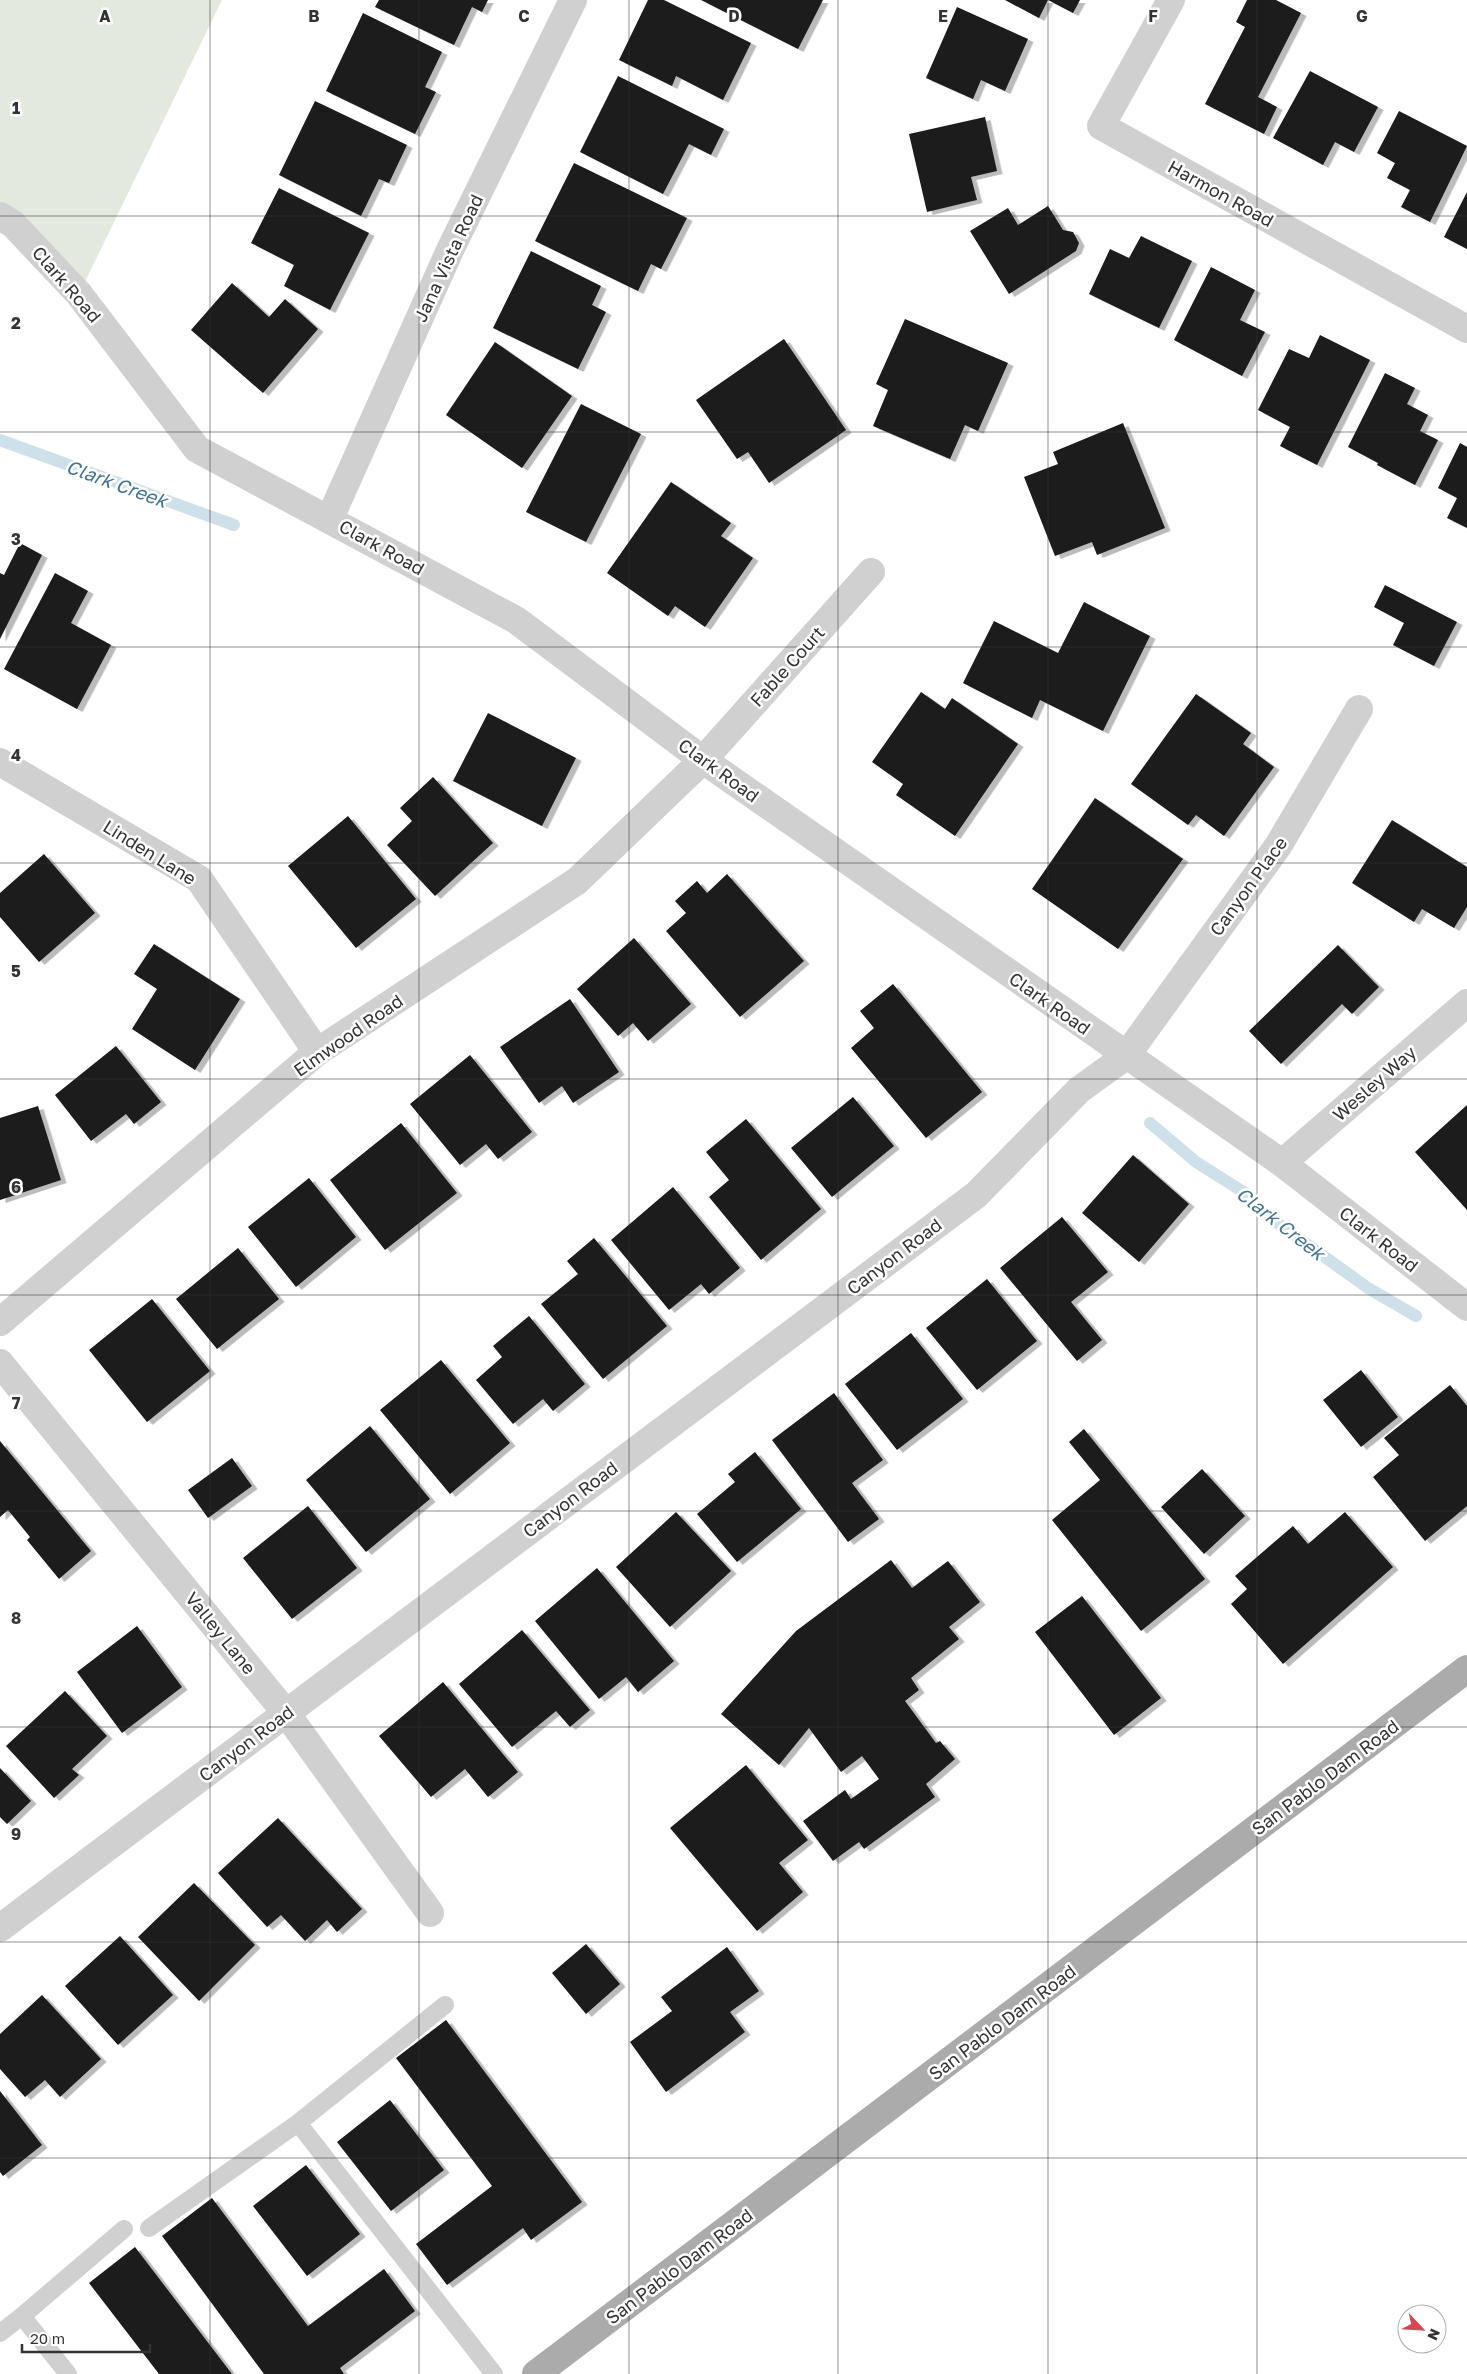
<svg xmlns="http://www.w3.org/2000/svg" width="1467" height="2374" font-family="'Golos Text',sans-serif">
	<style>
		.green { fill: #e3e9dd }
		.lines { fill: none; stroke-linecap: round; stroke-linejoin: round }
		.stream { stroke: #cee0ea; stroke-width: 12 }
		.building { fill: #1a1a1a; filter: url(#shadow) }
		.service { stroke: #d0d0d0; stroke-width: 18 }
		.minor { stroke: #d0d0d0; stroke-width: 28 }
		.primary { stroke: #ababab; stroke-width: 28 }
		.grid { fill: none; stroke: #333; stroke-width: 1; stroke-opacity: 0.55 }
		.labels { text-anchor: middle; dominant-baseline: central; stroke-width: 5; stroke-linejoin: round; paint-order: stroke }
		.street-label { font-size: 18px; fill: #333; stroke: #fff }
		.water-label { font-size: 19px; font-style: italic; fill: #457490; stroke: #fff }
		.grid-label { font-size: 16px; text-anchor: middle; font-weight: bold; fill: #333; stroke: #fff; stroke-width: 5; stroke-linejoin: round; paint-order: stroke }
	</style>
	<defs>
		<filter id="shadow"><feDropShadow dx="5.5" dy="3" stdDeviation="0" flood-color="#0004"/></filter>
	</defs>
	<rect width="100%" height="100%" fill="#fff"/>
	<path class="green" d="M0,0H222L79,294L0,216Z"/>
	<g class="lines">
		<path class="stream" d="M0,440L234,525
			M1150,1123L1196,1162L1245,1193L1258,1209L1368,1288L1416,1316"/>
	</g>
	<path class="building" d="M379,0H488L482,12L472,7L454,45L375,7Z
		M648,0H664L751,43L723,100L676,76L672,86L619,60Z
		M701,0H823L798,49Z
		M1005,0H1080L1073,13L1048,0L1039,18Z
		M1247,0H1276L1301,13L1258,97L1277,107L1264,134L1205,104L1245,27L1236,22Z
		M957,7L1028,39L1005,91L981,80L973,99L926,78Z
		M363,13L442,52L425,87L436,92L415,134L326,91Z
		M1310,71L1378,107L1354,152L1335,142L1323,165L1273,138Z
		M618,76L724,129L711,155L689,144L663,194L580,152Z
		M315,101L407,145L389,183L379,179L361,216L279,175Z
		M1399,111L1467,146L1430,222L1401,207L1410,190L1387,178L1395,163L1377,153Z
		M985,117L997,171L971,177L977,200L927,212L909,134Z
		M574,163L687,218L661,269L651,264L638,291L535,241Z
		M279,188L369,233L330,310L284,286L294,265L251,243Z
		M1467,192V249L1444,237Z
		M1048,206L1063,230L1073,232L1079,243L1076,251L1009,294L970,231L1008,208L1018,225Z
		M1141,236L1192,261L1159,328L1089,294L1110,249L1129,258Z
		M531,251L601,286L592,305L606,312L578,369L493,328Z
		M1211,267L1255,290L1240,320L1265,332L1242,376L1174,340Z
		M232,283L269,317L285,299L318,329L263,393L191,330Z
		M905,319L1008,363L978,431L965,425L950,459L873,426L888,390L876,384Z
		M1320,335L1370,360L1317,465L1280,446L1290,427L1258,410L1289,349L1309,358Z
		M784,339L846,430L769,483L748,452L737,459L696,400Z
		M495,342L572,396L522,468L446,415Z
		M1385,373L1415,388L1407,404L1428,415L1420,431L1438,440L1415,485L1377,465L1378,463L1348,447Z
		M581,404L641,434L586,542L526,512Z
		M1123,423L1165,528L1097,555L1092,542L1055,556L1024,477L1058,464L1053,452Z
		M1460,443L1467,447V528L1447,518L1457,498L1438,488Z
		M671,482L731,523L721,536L753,558L705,627L675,606L668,616L607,573Z
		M20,543L42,555L0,639V573L4,575Z
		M55,573L88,591L71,623L111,645L77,709L4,669Z
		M1385,585L1457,622L1434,666L1393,645L1404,623L1374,607Z
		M1084,602L1150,636L1103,731L1040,700L1032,718L963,683L994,621L1058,653Z
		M921,692L945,709L952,698L1018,744L955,836L896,795L903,784L872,762Z
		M1196,694L1251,733L1243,744L1274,767L1224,836L1196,815L1188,825L1131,784Z
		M488,713L576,758L542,826L453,781Z
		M433,777L493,843L435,896L387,845L412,821L400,808Z
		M1095,798L1183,859L1118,949L1032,889Z
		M348,816L416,899L356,948L288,866Z
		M1392,820L1467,867V907L1454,928L1422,909L1414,922L1352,883Z
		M44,854L95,913L39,962L0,917V893Z
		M727,874L804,961L740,1017L666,931L686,913L675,901L697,881L707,893Z
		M634,938L691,1004L648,1041L633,1023L618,1036L577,989Z
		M154,944L240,999L195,1070L132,1029L157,989L134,974Z
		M1338,945L1379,987L1352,1014L1342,1004L1281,1064L1249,1031Z
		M893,984L982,1092L926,1138L851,1048L874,1028L860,1011Z
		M570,999L619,1072L573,1103L562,1086L539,1103L500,1047Z
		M116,1046L161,1102L134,1124L126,1114L91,1141L55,1095Z
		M470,1055L532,1132L498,1159L486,1144L460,1165L410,1104Z
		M853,1097L894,1146L832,1197L791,1148Z
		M1467,1105V1210L1415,1152Z
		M38,1106L61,1180L0,1200V1118Z
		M746,1119L821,1209L761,1260L709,1197L729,1180L706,1152Z
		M401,1123L457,1193L385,1250L330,1180Z
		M1133,1155L1189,1204L1139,1262L1082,1213Z
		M309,1178L356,1237L296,1287L248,1227Z
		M673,1187L740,1268L709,1294L701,1284L669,1310L611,1240Z
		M1062,1217L1108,1272L1071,1302L1102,1340L1077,1361L1000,1268Z
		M594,1238L667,1326L603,1379L541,1304L578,1274L567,1261Z
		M238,1248L279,1299L217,1349L176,1299Z
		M987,1279L1037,1341L977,1390L926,1328Z
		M152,1299L210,1371L147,1422L89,1350Z
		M529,1316L585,1384L553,1411L543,1399L513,1424L476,1380L502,1357L493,1346Z
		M911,1333L963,1399L897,1450L845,1384Z
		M441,1360L510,1443L450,1494L380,1410Z
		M1361,1370L1398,1417L1361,1447L1323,1400Z
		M1450,1385L1467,1406V1506L1425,1541L1373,1477L1399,1455L1384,1438Z
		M834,1393L883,1460L852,1483L879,1519L848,1542L772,1440Z
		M370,1426L430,1499L366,1552L306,1480Z
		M1084,1429L1205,1579L1141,1631L1052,1520L1100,1480L1069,1442Z
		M0,1441L91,1551L59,1579L27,1540L30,1537L8,1510L0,1517Z
		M755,1452L801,1509L737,1562L697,1514L735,1482L728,1474Z
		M232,1458L252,1486L208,1518L188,1490Z
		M1202,1469L1245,1516L1204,1554L1161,1507Z
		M308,1506L357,1568L292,1619L243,1558Z
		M676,1512L731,1571L670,1627L616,1567Z
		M1345,1512L1393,1567L1283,1664L1231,1604L1247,1589L1235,1576L1293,1526L1308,1544Z
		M891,1560L912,1588L948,1561L980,1602L949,1627L959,1639L911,1678L919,1690L905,1701L936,1743L940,1741L955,1759L926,1784L935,1797L864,1849L859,1842L833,1861L803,1821L845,1790L851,1799L879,1779L862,1756L841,1772L809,1728L779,1765L721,1714L796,1631Z
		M597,1568L674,1661L638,1692L626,1677L599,1699L535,1621Z
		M1082,1596L1161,1698L1114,1735L1035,1632Z
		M137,1626L182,1687L122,1733L77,1672Z
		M522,1630L590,1710L570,1727L556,1711L512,1747L459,1684Z
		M443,1682L518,1772L488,1797L465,1769L431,1797L379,1736Z
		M65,1691L107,1736L72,1769L79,1775L54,1798L6,1746Z
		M746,1765L808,1840L779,1863L803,1892L757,1931L670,1828Z
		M0,1768L31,1801L7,1824L0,1817Z
		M278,1818L362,1909L337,1932L327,1920L305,1941L281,1915L267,1927L218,1873Z
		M194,1883L255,1945L199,2001L138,1937Z
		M120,1936L173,1995L118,2045L65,1986Z
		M586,1944L620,1984L586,2014L552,1973Z
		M727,1947L759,1991L730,2012L745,2032L666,2092L630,2042L672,2011L661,1997Z
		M42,1995L101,2059L60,2097L45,2080L25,2097L0,2069V2034Z
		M446,2020L582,2202L531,2240L523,2228L447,2285L416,2244L492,2186L396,2058Z
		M0,2091L42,2145L3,2176L0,2172Z
		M390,2100L444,2170L391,2211L337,2142Z
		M306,2165L360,2234L307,2276L253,2206Z
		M212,2198L308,2326L384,2269L415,2311L340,2368L344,2374H264L162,2236Z
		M135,2247L232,2374H159L89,2283Z"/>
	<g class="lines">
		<path class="service" d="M298,2123L445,2005
			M149,2228L298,2123L494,2374
			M22,2316L124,2229
			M0,2333L22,2316L68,2374"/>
		<path class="minor" d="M1171,0L1101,126L1467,329
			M0,216L13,224L79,294L197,449L516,620L703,760L1282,1163L1467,1307
			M330,518L450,250L573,0
			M0,762L199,879L317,1052
			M1282,1163L1467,1003
			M0,1322L317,1052L577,881L703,760L871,572
			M0,1363L286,1713L430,1913
			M0,1928L976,1195L1079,1090L1126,1056L1278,846L1359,709"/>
		<path class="primary" d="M536,2374L1467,1669"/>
	</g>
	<path class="grid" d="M210,0V2374M419,0V2374M629,0V2374M838,0V2374M1048,0V2374M1257,0V2374M0,216H1467M0,432H1467M0,647H1467M0,863H1467M0,1079H1467M0,1295H1467M0,1511H1467M0,1727H1467M0,1942H1467M0,2158H1467"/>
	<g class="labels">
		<g class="street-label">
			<text transform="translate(1221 193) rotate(29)">Harmon Road</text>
			<text transform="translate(448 258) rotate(-65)">Jana Vista Road</text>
			<text transform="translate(67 284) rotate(49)">Clark Road</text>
			<text transform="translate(382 547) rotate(29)">Clark Road</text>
			<text transform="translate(787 666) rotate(-48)">Fable Court</text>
			<text transform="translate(719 770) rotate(36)">Clark Road</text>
			<text transform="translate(150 852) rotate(32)">Linden Lane</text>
			<text transform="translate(1248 886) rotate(-54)">Canyon Place</text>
			<text transform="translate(1050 1003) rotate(35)">Clark Road</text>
			<text transform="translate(348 1035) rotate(-35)">Elmwood Road</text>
			<text transform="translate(1374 1083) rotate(-41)">Wesley Way</text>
			<text transform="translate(1379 1239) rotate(38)">Clark Road</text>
			<text transform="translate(894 1256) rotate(-37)">Canyon Road</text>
			<text transform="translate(570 1499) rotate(-37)">Canyon Road</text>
			<text transform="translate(221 1633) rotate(51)">Valley Lane</text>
			<text transform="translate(246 1743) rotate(-37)">Canyon Road</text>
			<text transform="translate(1325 1777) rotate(-37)">San Pablo Dam Road</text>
			<text transform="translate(1002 2022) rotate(-37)">San Pablo Dam Road</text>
			<text transform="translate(679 2266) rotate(-37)">San Pablo Dam Road</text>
		</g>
		<g class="water-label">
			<text transform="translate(117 483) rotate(20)">Clark Creek</text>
			<text transform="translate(1281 1223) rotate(38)">Clark Creek</text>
		</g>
	</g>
	<g class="grid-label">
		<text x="105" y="22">A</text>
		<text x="314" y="22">B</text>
		<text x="524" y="22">C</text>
		<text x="734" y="22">D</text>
		<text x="943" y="22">E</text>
		<text x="1153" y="22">F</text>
		<text x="1362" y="22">G</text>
		<text x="16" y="114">1</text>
		<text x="16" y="329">2</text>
		<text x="16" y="545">3</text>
		<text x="16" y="761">4</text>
		<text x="16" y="977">5</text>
		<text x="16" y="1193">6</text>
		<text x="16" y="1409">7</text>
		<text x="16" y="1624">8</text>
		<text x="16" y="1840">9</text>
	</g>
	<g transform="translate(1422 2329) rotate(115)"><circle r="24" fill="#ffffff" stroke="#adadad"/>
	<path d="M0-4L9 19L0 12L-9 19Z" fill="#d94653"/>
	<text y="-8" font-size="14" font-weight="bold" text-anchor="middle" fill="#333333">N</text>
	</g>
	<path d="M22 2344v8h128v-8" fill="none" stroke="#333333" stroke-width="2.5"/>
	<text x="30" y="2344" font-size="15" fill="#333333" stroke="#ffffff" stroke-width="4" paint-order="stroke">20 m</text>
</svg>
